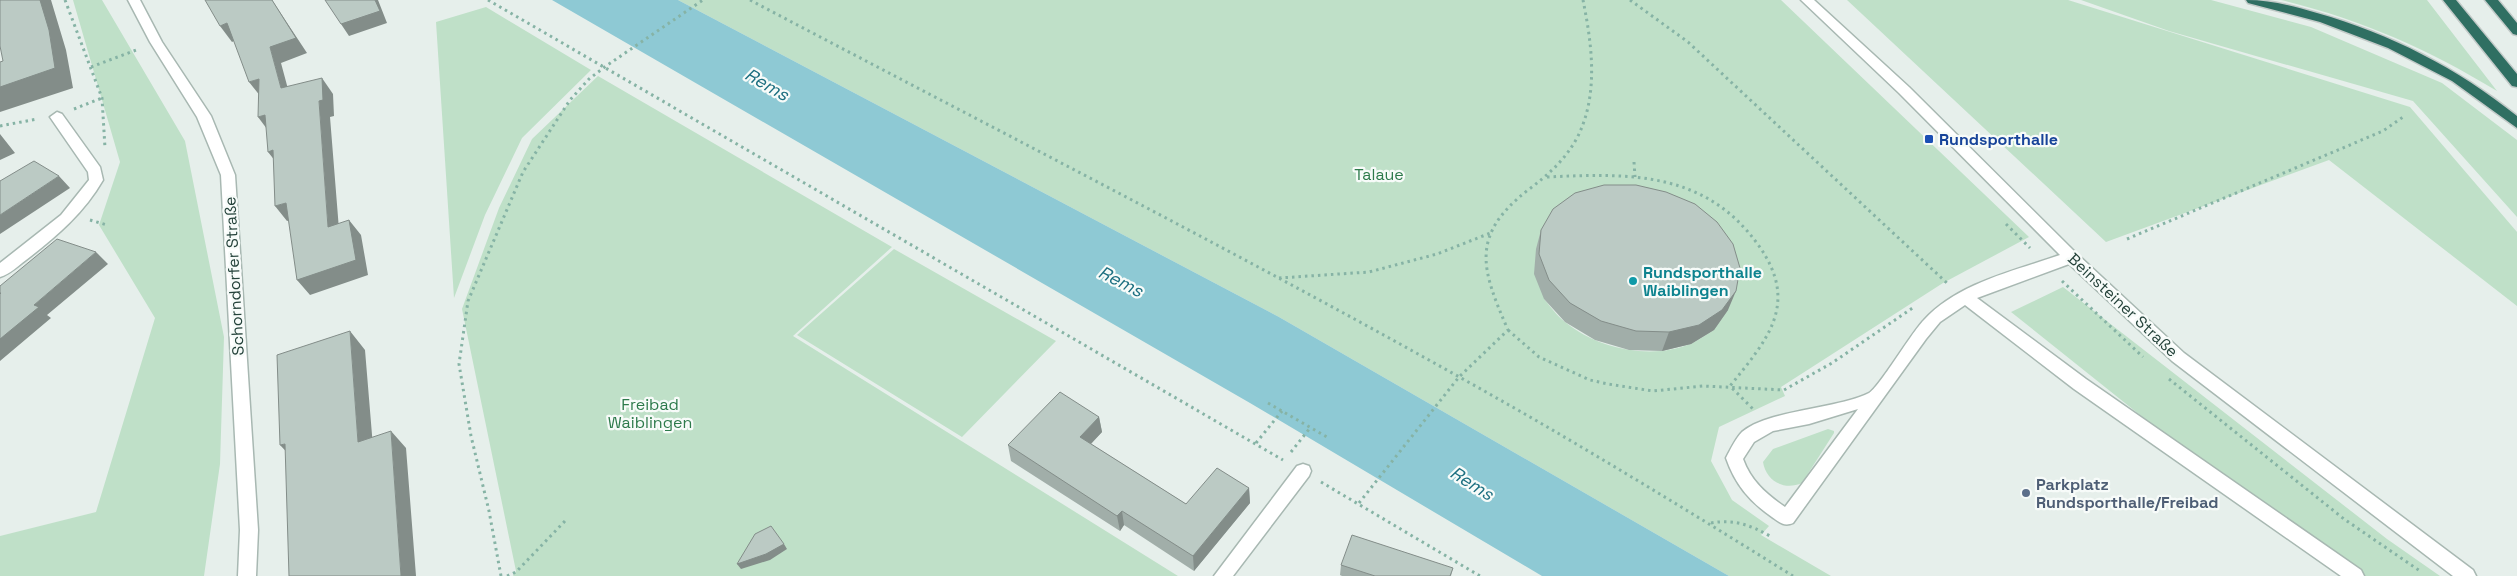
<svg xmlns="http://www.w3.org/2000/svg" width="2517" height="576" font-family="'Space Grotesk',sans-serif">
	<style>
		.green { fill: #bfe0c8; fill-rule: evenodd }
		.water { fill: #8ec9d4 }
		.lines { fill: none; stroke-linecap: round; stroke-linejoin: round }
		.minor-casing { stroke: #a8b8b2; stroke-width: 3 }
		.highway-casing { stroke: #c2cac8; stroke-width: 3 }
		.path { stroke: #86b3a5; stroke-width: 3; stroke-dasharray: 2.5 4; stroke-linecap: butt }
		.minor { fill: #fff; fill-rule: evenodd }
		.highway { fill: #2f6f62; fill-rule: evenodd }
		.wall { fill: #a1aea9 }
		.shaded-wall { fill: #838d89 }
		.building { fill: #bbcac4; stroke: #838d89 }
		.transit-dot { fill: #1a4fb4; stroke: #f7fbf9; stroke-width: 2 }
		.culture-dot { fill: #0f9aa8; stroke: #f7fbf9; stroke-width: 2 }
		.service-dot { fill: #5c6f8a; stroke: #f7fbf9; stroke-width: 2 }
		.labels { text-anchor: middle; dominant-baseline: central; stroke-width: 4.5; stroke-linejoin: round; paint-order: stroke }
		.transit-label { font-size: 16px; font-weight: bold; fill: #164399; stroke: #f7fbf9; text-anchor: start }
		.park-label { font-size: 16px; fill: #2d7a4b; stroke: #f7fbf9 }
		.culture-label { font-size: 16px; font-weight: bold; fill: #0d838f; stroke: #f7fbf9; text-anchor: start }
		.street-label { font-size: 16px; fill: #24423a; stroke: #f7fbf9 }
		.service-label { font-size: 16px; font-weight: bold; fill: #4e5e75; stroke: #f7fbf9; text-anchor: start }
		.water-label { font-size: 18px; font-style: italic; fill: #1c6f80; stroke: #f7fbf9 }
	</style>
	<rect width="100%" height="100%" fill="#e6efeb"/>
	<path class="green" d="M73,0H102L185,141L224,337L220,464L204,576H0V536L96,512L155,318L99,225L120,162Z
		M678,0H1781L2029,237L1943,283L1781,387L1785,396L1719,427L1711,461L1732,500L1769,526L1761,535L1831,576H1729L1279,317ZM1544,299L1714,330C1706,334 1698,341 1690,344C1651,360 1598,349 1565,322C1557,316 1551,307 1544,299Z
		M1847,0H2068L2410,107L2517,232V306L2329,160L2106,242Z
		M2081,0H2211L2311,27L2442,83L2517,140V217L2413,101L2169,31Z
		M2281,0H2427L2497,91C2428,49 2360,19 2281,0Z
		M486,7L591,70L522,138L485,215L454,298L436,22Z
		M598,76L892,247L793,336L1178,576H513L516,571L462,309L499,208L532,139Z
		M894,249L1056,341L962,437L797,335Z
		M2063,287L2387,539L2440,576H2354L2150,423L2011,312Z
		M1828,429L1834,431V433L1802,483C1784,491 1766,481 1763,462L1773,449Z"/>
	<path class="water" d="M552,0H678L1279,317L1729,576H1542L1250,403Z"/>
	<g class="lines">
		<defs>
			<path id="minor" d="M128,0H140L162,42L211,116L235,175L258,530L256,576H238L240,530L221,175L197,117L150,42Z
				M1801,0H1814L1909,87L2076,253L2184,353L2473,570L2476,576H2453L2172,361L2069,264L1977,298L2086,379L2361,570L2364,576H2341L2074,389L1965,305L1940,322L1926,339L1793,523C1784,527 1779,522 1772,517C1749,501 1735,484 1726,458C1730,450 1736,438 1742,432C1767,410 1837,409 1869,393C1879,388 1911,333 1924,320C1958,283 2014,271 2060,255L1899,93ZM1858,409L1785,507C1766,494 1751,481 1743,459L1754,442L1773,431L1809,424Z
				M57,112L62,114L100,167L103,180C84,213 56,237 26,260C18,266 10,274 0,277V263L61,215L89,180L88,172L50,117Z
				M1303,464L1309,466L1311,471L1309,476L1233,576H1214L1297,466Z"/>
			<path id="highway" d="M2246,0C2271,0 2293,6 2317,13C2391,34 2457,68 2517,116V128L2452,81L2388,48L2320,22L2248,3Z
				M2443,0H2456L2517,74V87L2512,86Z
				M2485,0H2498L2517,23V35L2513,34Z"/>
		</defs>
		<use href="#minor" class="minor-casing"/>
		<use href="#highway" class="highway-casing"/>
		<path class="path" d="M65,0L102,98L105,148
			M488,0L1283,460
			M750,0C1013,139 1279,273 1537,421C1623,471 1708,523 1793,576
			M1630,0L1688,42L1948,284
			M91,67L139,49
			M74,109L102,98
			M0,126L37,119
			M1634,162L1635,177
			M1547,177C1630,173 1706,171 1759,246C1800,304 1767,340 1730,386L1754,410
			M90,220L107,225
			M2006,224L2030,248
			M2127,239L2383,131L2403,117
			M1279,278L1369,272L1437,254L1493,232
			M2062,281L2143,357
			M1508,330L1539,357L1590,380L1608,384L1653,391L1703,386L1784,390L1832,363L1914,307
			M2169,379L2344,519L2420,571
			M1268,403L1327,437
			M1256,443L1282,411
			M1291,452L1310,428
			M1321,482L1480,576
			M1359,503L1459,377L1508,330C1482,270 1469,236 1528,190C1548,175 1565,160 1577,138C1599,95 1592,45 1583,0
			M1711,523C1734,519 1750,525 1770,536
			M501,576L489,511L471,436L459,364L468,301L523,172L570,100L589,79L606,66L703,0
			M507,576L516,572L565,521"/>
		<use href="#minor" class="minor"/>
		<use href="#highway" class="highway"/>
	</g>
	<path class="wall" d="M1541,230L1728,310L1714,330L1691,344L1662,351L1629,350L1595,340L1565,322L1544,299L1534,274L1536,249Z
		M1099,417L1102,432L1091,444L1186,504L1249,488L1250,503L1194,571L1124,525L1120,531L1011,461L1008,445Z
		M1341,565L1453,568L1451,576H1342L1340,575Z"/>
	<path class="shaded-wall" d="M40,0H51L66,50L73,88L0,112V87Z
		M272,0L307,53L281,63L292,104L281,88L270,47Z
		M375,0H378L387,23L349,36L341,24Z
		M227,23L238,39L232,42L220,26Z
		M322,78L333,94L334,116L330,117L340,242L328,227L319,101Z
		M259,79L261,97L249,82Z
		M265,115L270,133L258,117Z
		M0,134L15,153L0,160Z
		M273,150L280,167L268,152Z
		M59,176L70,188L0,234V215Z
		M286,203L298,218L287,221L275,206Z
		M349,220L361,235L368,275L310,295L297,280Z
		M96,252L108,264L47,315L51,318L0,361V339L34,305Z
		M1736,291L1728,310L1714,330L1691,344L1662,351L1669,332Z
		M350,331L365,350L374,459L358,442Z
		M1099,417L1102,432L1083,452L1080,437Z
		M391,431L406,448L416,576H401Z
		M285,444L297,463L280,445Z
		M1249,488L1250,503L1194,571L1193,556Z
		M1122,511L1124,525L1120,531L1117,516Z
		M784,544L787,549L770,560L741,569L737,564Z"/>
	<path class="building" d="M0,0H40L49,30L55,68L0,87V62L3,61L0,46Z
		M205,0H272L296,38L270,47L281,88L322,78L323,100L319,101L328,227L349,220L356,260L297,280L286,203L275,206L273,150L268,152L265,115L258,117L259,79L249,82L227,23L220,26Z
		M325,0H375L380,11L341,24Z
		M34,161L59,176L0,215V181Z
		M1604,185H1636L1666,192L1695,204L1717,222L1733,244L1740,268L1736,291L1722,310L1699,325L1669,332L1636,331L1601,321L1570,303L1549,280L1539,254L1541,230L1553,209L1575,193Z
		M57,239L96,252L34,305L39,307L0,339V294L1,293H0V286Z
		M350,331L358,442L391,431L401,576H289L285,444L280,445L277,355Z
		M1060,392L1099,417L1080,437L1186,504L1217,468L1249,488L1193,556L1122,511L1117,516L1008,445Z
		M771,526L784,544L766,554L737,564L755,534Z
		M1352,535L1453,568L1450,576H1375L1341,565Z"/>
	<rect class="transit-dot" x="1924" y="134" width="10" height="10" rx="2.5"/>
	<circle class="culture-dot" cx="1633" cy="281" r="5"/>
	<circle class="service-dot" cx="2026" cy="493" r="5"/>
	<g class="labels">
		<g class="transit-label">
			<text x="1939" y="139">Rundsporthalle</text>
		</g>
		<g class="park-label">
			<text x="1379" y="174">Talaue</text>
			<text x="650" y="404">Freibad<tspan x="650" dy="18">Waiblingen</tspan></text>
		</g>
		<g class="culture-label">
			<text x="1643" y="272">Rundsporthalle<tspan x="1643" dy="18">Waiblingen</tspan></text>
		</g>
		<g class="street-label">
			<text transform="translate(234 276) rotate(-93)">Schorndorfer Straße</text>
			<text transform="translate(2123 305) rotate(43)">Beinsteiner Straße</text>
		</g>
		<g class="service-label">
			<text x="2036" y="484">Parkplatz<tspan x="2036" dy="18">Rundsporthalle/Freibad</tspan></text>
		</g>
		<g class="water-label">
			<text transform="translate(767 84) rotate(30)">Rems</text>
			<text transform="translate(1121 281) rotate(27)">Rems</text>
			<text transform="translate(1472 483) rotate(32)">Rems</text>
		</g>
	</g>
</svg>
